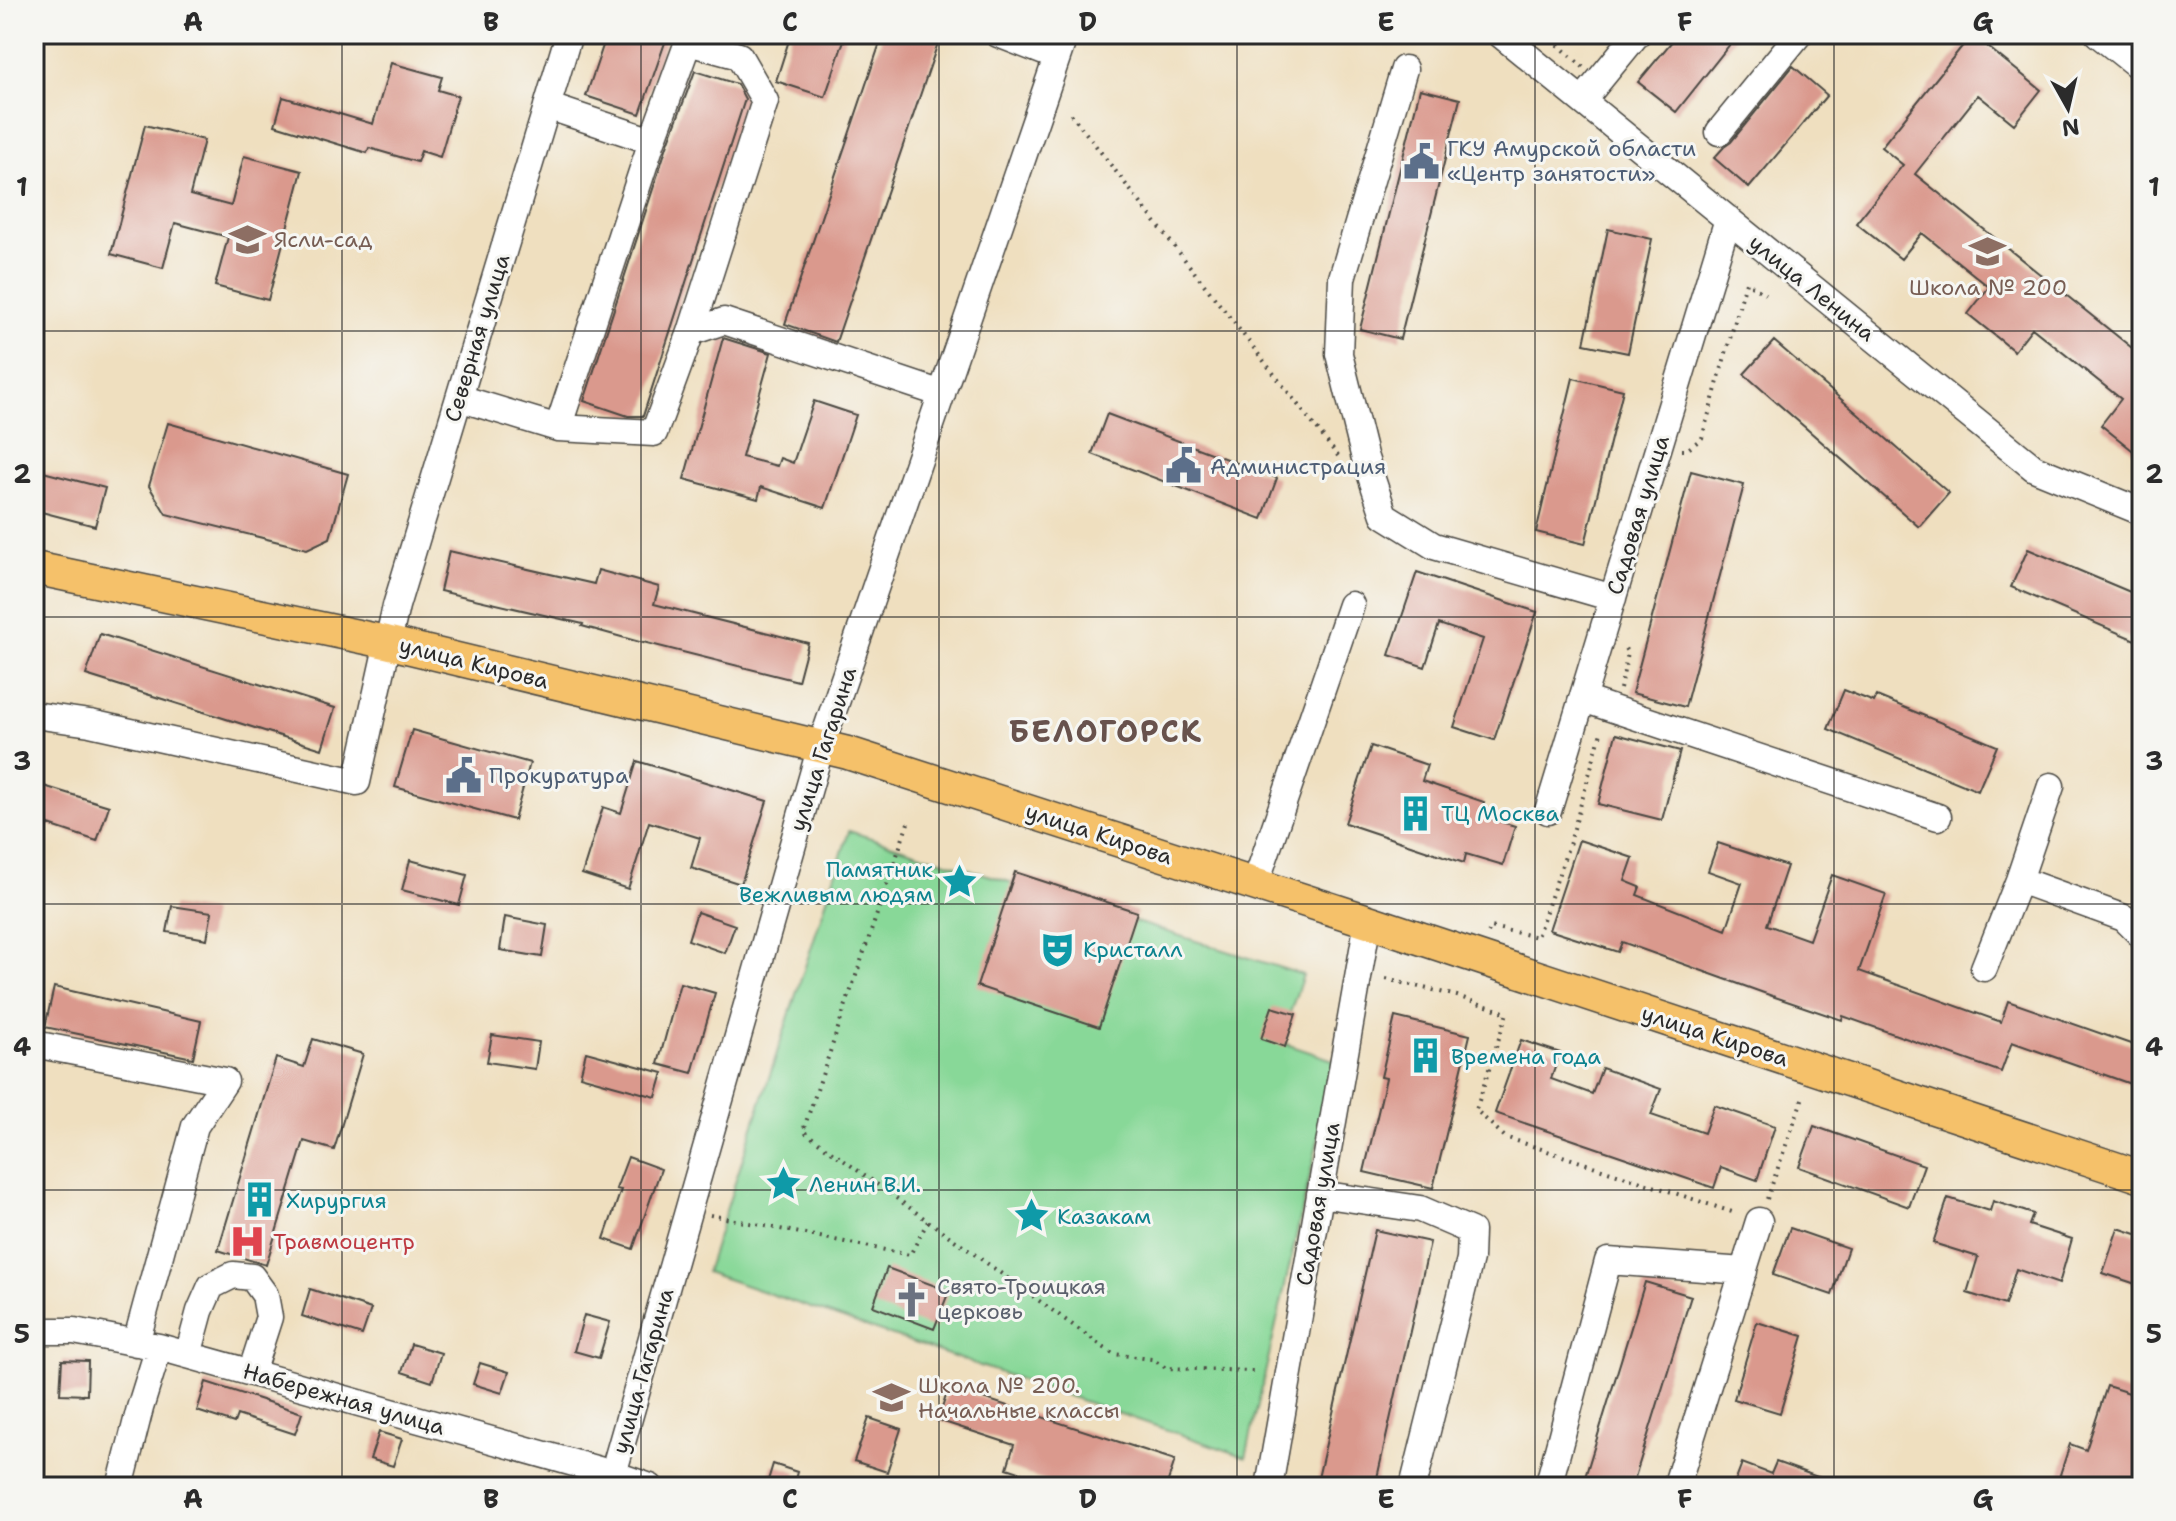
<svg xmlns="http://www.w3.org/2000/svg" width="2176" height="1521" font-family="'Shantell Sans',sans-serif">
	<style>
		.green { fill: #88d898; stroke: #5a8262; stroke-width: 2 }
		.building { fill: #da998d }
		.lines { fill: none; stroke-linecap: round; stroke-linejoin: round }
		.minor-casing { stroke: #484641; stroke-width: 29 }
		.major-casing { stroke: #484641; stroke-width: 35 }
		.path { stroke: #484641; stroke-width: 4; stroke-dasharray: 2 6; stroke-linecap: butt }
		.minor { stroke: #fff; stroke-width: 26 }
		.major { stroke: #f5c16b; stroke-width: 32 }
		.grid { fill: none; stroke: #2b2b2b; stroke-width: 2; stroke-opacity: 0.55 }
		.labels { text-anchor: middle; dominant-baseline: central; stroke-width: 6; stroke-linejoin: round; paint-order: stroke }
		.service-label { font-size: 22px; fill: #4e5e75; stroke: #f6f6f2; text-anchor: start }
		.education-label { font-size: 22px; fill: #785e54; stroke: #f6f6f2; text-anchor: start }
		.street-label { font-size: 22px; fill: #2b2b2b; stroke: #f6f6f2 }
		.culture-label { font-size: 22px; fill: #0d838f; stroke: #f6f6f2; text-anchor: start }
		.health-label { font-size: 22px; fill: #be3a42; stroke: #f6f6f2; text-anchor: start }
		.worship-label { font-size: 22px; fill: #5b616d; stroke: #f6f6f2; text-anchor: start }
		.district-label { font-size: 30px; font-weight: bold; letter-spacing: 2px; fill: #68524d; stroke: #f6f6f2 }
		.neatline { fill: none; stroke: #2b2b2b; stroke-width: 3 }
		.grid-label { font-size: 26px; text-anchor: middle; font-weight: bold; fill: #2b2b2b }
	</style>
	<rect width="100%" height="100%" fill="#f6f6f2"/>
	<filter id="ink" filterUnits="userSpaceOnUse"><feTurbulence type="fractalNoise" baseFrequency=".0125" numOctaves="2"/><feDisplacementMap in="SourceGraphic" scale="16" xChannelSelector="R" yChannelSelector="G"/><feConvolveMatrix kernelMatrix="1 2 1 2 8 2 1 2 1" color-interpolation-filters="sRGB"/></filter>
	<filter id="wash" filterUnits="userSpaceOnUse"><feTurbulence type="fractalNoise" baseFrequency=".006" numOctaves="4" result="noise"/><feDisplacementMap in="SourceGraphic" scale="32" xChannelSelector="R" yChannelSelector="G"/><feGaussianBlur stdDeviation="1.8" result="paint"/><feColorMatrix in="noise" values="0 0 0 0 0 0 0 0 0 0 0 0 0 0 0 0 0 1.4 0 .05"/><feComposite in="paint" operator="in"/></filter>
	<g filter="url(#wash)">
		<rect width="100%" height="100%" fill="#efdfbf"/>
		<path class="green" d="M849,831L1303,975L1280,1042L1336,1061L1246,1457L706,1272Z"/>
		<g id="blocks">
			<path class="building" d="M607,34H668L640,114L586,96Z
				M791,34H846L825,97L776,81Z
				M883,34H941L836,342L785,324Z
				M1678,34H1738L1676,112L1638,82Z
				M1972,34L2041,90L2014,124L1978,95L1915,174L2142,356V458L2101,425L2121,399L2032,328L2014,351L1968,314L1989,287L1922,233L1901,259L1856,223L1903,165L1881,147Z
				M391,63L442,77L438,90L458,96L440,157L421,151L417,162L369,148L367,153L275,125L283,97L373,124Z
				M1793,66L1827,95L1749,188L1714,158L1724,147L1731,142Z
				M695,71L737,84L745,99L643,416H628L584,401L667,146Z
				M1420,89L1460,99L1400,339L1360,329Z
				M145,125L204,140L190,195L231,206L244,156L302,171L268,300L215,286L228,237L175,223L163,268L111,254Z
				M1608,229L1652,239L1628,353L1584,344Z
				M723,338L771,353L742,457L777,466L780,458L793,463L814,401L856,415L825,508L761,487L758,499L684,479Z
				M1774,341L1949,493L1919,527L1744,374Z
				M1573,378L1623,390L1585,544L1536,532Z
				M1107,414L1277,478L1262,519L1092,454Z
				M168,423L348,474L330,538L307,549L166,514L149,486Z
				M1691,471L1744,485L1685,707L1632,693Z
				M43,472L105,488L95,526L34,510Z
				M2028,549L2142,597V643L2011,587Z
				M449,551L594,584L598,570L659,587L654,604L808,643L798,681L643,642V643L582,626L583,624L440,591Z
				M1417,572L1537,612L1494,740L1454,727L1483,639L1439,624L1425,667L1389,655Z
				M100,634L335,708L322,749L86,675Z
				M1844,690L1874,702L1877,696L1997,746L1978,791L1828,729Z
				M412,730L530,763L514,820L395,787Z
				M1616,734L1680,751L1662,820L1598,804Z
				M1371,746L1427,765L1422,781L1484,802L1479,815L1515,826L1503,865L1466,854L1464,863L1345,823Z
				M637,761L767,801L741,884L691,868L700,838L649,822L628,889L582,874L603,807L621,813Z
				M34,783L109,806L97,841L34,820Z
				M1579,840L1633,858L1625,881L1640,887L1637,895L1726,930L1742,883L1708,871L1718,843L1787,866L1767,925L1809,940L1832,875L1886,894L1859,971L2001,1022L2008,1001L2142,1048V1088L2012,1042L2001,1072L1843,1016L1842,1020L1775,997L1622,942L1618,952L1549,930Z
				M410,860L467,875L459,905L402,890Z
				M1015,872L1137,912L1099,1027L977,986Z
				M172,906L212,912L207,939L167,932Z
				M697,912L735,925L725,953L688,940Z
				M505,917L547,925L542,957L500,950Z
				M680,983L715,993L692,1073L658,1064Z
				M54,987L201,1021L193,1058L45,1027Z
				M1272,1007L1296,1014L1285,1047L1261,1039Z
				M1395,1017L1470,1035L1433,1188L1364,1172L1386,1078L1381,1077Z
				M492,1035L539,1042L535,1069L487,1062Z
				M313,1039L363,1054L334,1150L304,1141L266,1265L218,1250L276,1058L304,1067Z
				M1521,1040L1560,1053L1551,1079L1592,1094L1602,1068L1661,1089L1651,1115L1704,1133L1714,1105L1775,1126L1757,1180L1721,1167L1714,1188L1495,1113Z
				M586,1052L663,1073L656,1097L580,1076Z
				M1814,1126L1924,1165L1909,1207L1799,1167Z
				M628,1157L661,1169L633,1249L604,1239L621,1190L616,1189Z
				M1948,1198L1990,1211L1993,1201L2033,1214L2029,1225L2072,1239L2059,1284L2016,1269L2005,1305L1967,1293L1978,1257L1933,1243Z
				M1790,1228L1848,1248L1832,1295L1773,1275Z
				M2118,1228L2142,1236V1286L2103,1273Z
				M1375,1230L1430,1242L1375,1487H1316Z
				M887,1268L949,1291L934,1329L873,1306Z
				M1645,1282L1691,1296L1632,1487H1582Z
				M310,1289L371,1309L362,1335L302,1316Z
				M584,1315L610,1322L599,1358L574,1351Z
				M1757,1322L1803,1336L1780,1413L1734,1399Z
				M411,1344L441,1353L432,1382L402,1372Z
				M62,1360L88,1361L87,1395L60,1394Z
				M480,1363L509,1372L502,1393L473,1384Z
				M206,1382L302,1413L295,1434L237,1415L234,1423L197,1411Z
				M2107,1386L2142,1397V1467L2135,1487H2056L2070,1444L2086,1450Z
				M949,1387L1175,1460L1166,1487H1066L1007,1468L1014,1445L938,1420Z
				M869,1418L901,1429L887,1472L854,1461Z
				M379,1432L402,1439L393,1466L370,1459Z
				M1776,1462L1840,1485L1839,1487H1733L1742,1463L1771,1474Z
				M773,1464L797,1472L793,1487H766Z"/>
		</g>
	</g>
	<g filter="url(#ink)">
		<use href="#blocks" fill-opacity="0" stroke="#484641" stroke-width="2"/>
		<g class="lines">
			<defs>
				<path id="minor" d="M998,34L1057,57
					M1500,34L2034,468L2142,512
					M2098,34L2142,69
					M688,42L739,56L765,101L691,332
					M1404,69L1342,278L1339,354L1364,455L1384,515L1434,546L1613,598
					M1583,100L1637,34
					M547,106L652,141L691,34
					M1719,132L1799,34
					M459,398L558,428L654,433L691,332L724,321L942,394
					M558,428L652,141
					M1583,699L1938,817
					M34,715L90,723L357,782L396,606L569,34
					M1548,811L1728,219
					M2019,880L2124,918L2142,936
					M1255,885L1351,605
					M1984,968L2019,880L2051,786
					M34,1044L225,1081L195,1126L136,1343
					M1320,1194L1420,1209L1471,1231L1470,1259L1413,1487
					M34,1331H74L159,1347L613,1474L650,1487
					M188,1355L200,1311L211,1286L233,1275L252,1277L265,1295L269,1317L251,1373
					M613,1474L821,746L1065,34
					M120,1487L140,1408L159,1347
					M1269,1487L1368,921
					M1548,1487L1608,1261L1744,1271
					M1676,1487L1759,1221"/>
				<path id="major" d="M34,568L386,642L848,753L1368,921L2142,1177"/>
			</defs>
			<use href="#minor" class="minor-casing"/>
			<use href="#major" class="major-casing"/>
			<path class="path" d="M1546,34L1583,67
				M1071,114L1338,456
				M1682,450H1687L1702,438L1746,282L1765,294
				M1620,689L1628,653L1624,647
				M908,823L803,1131L1113,1354L1152,1359L1166,1368L1253,1371
				M1488,933L1491,927L1537,937L1571,839L1602,729
				M1386,979L1457,996L1507,1013L1476,1110L1505,1137L1735,1213
				M1767,1199L1804,1094
				M710,1215L910,1255L928,1221"/>
			<use href="#minor" class="minor"/>
			<use href="#major" class="major"/>
		</g>
	</g>
	<path class="grid" d="M342,34V1487M641,34V1487M939,34V1487M1237,34V1487M1535,34V1487M1834,34V1487M34,331H2142M34,617H2142M34,904H2142M34,1190H2142"/>
	<defs>
		<symbol id="civic-bare" viewBox="-9 -9 18 18"><path d="M-.6-6.5H3V-4.5H.6V-3L4-1V1h2V6H-6V1h2V-1L-.6-3ZM-1.2 2.5V6h2.4V2.5Z" fill="#5c6f8a" stroke="#f6f6f2" stroke-width="2.5" paint-order="stroke"/></symbol>
		<symbol id="school-bare" viewBox="-9 -9 18 18"><path d="M0-5L7-2L0 1L-7-2ZM-4 1L0 2.5L4 1V4Q0 6-4 4Z" fill="#8d6e63" stroke="#f6f6f2" stroke-width="2.5" paint-order="stroke"/></symbol>
		<symbol id="building-bare" viewBox="-9 -9 18 18"><path d="M-4-6H4V6H1V3H-1V6H-4ZM-2.5-4.3h1.7v1.8h-1.7ZM.8-4.3h1.7v1.8H.8ZM-2.5-1h1.7V.8h-1.7ZM.8-1h1.7V.8H.8Z" fill="#0f9aa8" stroke="#f6f6f2" stroke-width="2.5" paint-order="stroke"/></symbol>
		<symbol id="sight-bare" viewBox="-9 -9 18 18"><path d="M0-6L1.8-2.2L6-1.7L2.9 1.2L3.7 5.4L0 3.3L-3.7 5.4L-2.9 1.2L-6-1.7L-1.8-2.2Z" fill="#0f9aa8" stroke="#f6f6f2" stroke-width="2.5" paint-order="stroke"/></symbol>
		<symbol id="theatre-bare" viewBox="-9 -9 18 18"><path d="M-5-5.5Q0-4 5-5.5V0Q5 5 0 6Q-5 5-5 0ZM-3.3-2.5H-1v1.5H-3.3ZM1-2.5H3.3v1.5H1ZM-2.8 1Q0 5.5 2.8 1Z" fill="#0f9aa8" stroke="#f6f6f2" stroke-width="2.5" paint-order="stroke"/></symbol>
		<symbol id="hospital-bare" viewBox="-9 -9 18 18"><path d="M-5-5h3v3.5h4V-5h3V5h-3V1.5h-4V5h-3Z" fill="#e0444e" stroke="#f6f6f2" stroke-width="2.5" paint-order="stroke"/></symbol>
		<symbol id="church-bare" viewBox="-9 -9 18 18"><path d="M-1.2-6h2.4v3.5h3.3v2.4h-3.3V6h-2.4V-.1h-3.3v-2.4h3.3Z" fill="#6b7280" stroke="#f6f6f2" stroke-width="2.5" paint-order="stroke"/></symbol>
	</defs>
	<g fill-rule="evenodd">
		<use href="#civic-bare" x="1396" y="136" width="51" height="51"/>
		<use href="#school-bare" x="222" y="214" width="51" height="51"/>
		<use href="#school-bare" x="1962" y="226" width="51" height="51"/>
		<use href="#civic-bare" x="1158" y="440" width="51" height="51"/>
		<use href="#civic-bare" x="438" y="750" width="51" height="51"/>
		<use href="#building-bare" x="1390" y="788" width="51" height="51"/>
		<use href="#sight-bare" x="934" y="856" width="51" height="51"/>
		<use href="#theatre-bare" x="1032" y="924" width="51" height="51"/>
		<use href="#building-bare" x="1400" y="1030" width="51" height="51"/>
		<use href="#sight-bare" x="758" y="1158" width="51" height="51"/>
		<use href="#building-bare" x="234" y="1174" width="51" height="51"/>
		<use href="#sight-bare" x="1006" y="1190" width="51" height="51"/>
		<use href="#hospital-bare" x="222" y="1216" width="51" height="51"/>
		<use href="#church-bare" x="886" y="1274" width="51" height="51"/>
		<use href="#school-bare" x="866" y="1372" width="51" height="51"/>
	</g>
	<g class="labels">
		<g class="service-label">
			<text x="1447" y="148">ГКУ Амурской области<tspan x="1447" dy="25">«Центр занятости»</tspan></text>
			<text x="1210" y="466">Администрация</text>
			<text x="489" y="775">Прокуратура</text>
		</g>
		<g class="education-label">
			<text x="274" y="239">Ясли-сад</text>
			<text x="1988" y="287" text-anchor="middle">Школа № 200</text>
			<text x="918" y="1385">Школа № 200.<tspan x="918" dy="25">Начальные классы</tspan></text>
		</g>
		<g class="street-label">
			<text transform="translate(1812 288) rotate(39)">улица Ленина</text>
			<text transform="translate(477 338) rotate(-73)">Северная улица</text>
			<text transform="translate(1638 515) rotate(-73)">Садовая улица</text>
			<text transform="translate(474 663) rotate(14)">улица Кирова</text>
			<text transform="translate(823 749) rotate(-72)">улица Гагарина</text>
			<text transform="translate(1099 834) rotate(18)">улица Кирова</text>
			<text transform="translate(1715 1036) rotate(18)">улица Кирова</text>
			<text transform="translate(1318 1204) rotate(-80)">Садовая улица</text>
			<text transform="translate(643 1371) rotate(-74)">улица Гагарина</text>
			<text transform="translate(344 1399) rotate(16)">Набережная улица</text>
		</g>
		<g class="culture-label">
			<text x="1441" y="813">ТЦ Москва</text>
			<text x="933" y="869" text-anchor="end">Памятник<tspan x="933" dy="25">Вежливым людям</tspan></text>
			<text x="1083" y="949">Кристалл</text>
			<text x="1451" y="1056">Времена года</text>
			<text x="809" y="1184">Ленин В.И.</text>
			<text x="286" y="1200">Хирургия</text>
			<text x="1057" y="1216">Казакам</text>
		</g>
		<g class="health-label">
			<text x="273" y="1241">Травмоцентр</text>
		</g>
		<g class="worship-label">
			<text x="937" y="1286">Свято-Троицкая<tspan x="937" dy="25">церковь</tspan></text>
		</g>
		<g class="district-label">
			<text x="1106" y="731">БЕЛОГОРСК</text>
		</g>
	</g>
	<rect width="2176" height="1521" fill="none" stroke="#f6f6f2" stroke-width="88"/>
	<g transform="translate(2068 108) rotate(172)" stroke="#f6f6f2" stroke-width="6" paint-order="stroke">
	<path d="M0-6L14 30L0 20L-14 30Z" fill="#2b2b2b"/>
	<text y="-12" font-size="22" font-weight="bold" text-anchor="middle" fill="#2b2b2b">N</text>
	</g>
	<rect x="44" y="44" width="2088" height="1433" class="neatline"/>
	<g class="grid-label">
		<text x="193" y="31">A</text>
		<text x="491" y="31">B</text>
		<text x="790" y="31">C</text>
		<text x="1088" y="31">D</text>
		<text x="1386" y="31">E</text>
		<text x="1685" y="31">F</text>
		<text x="1983" y="31">G</text>
		<text x="22" y="196">1</text>
		<text x="2154" y="196">1</text>
		<text x="22" y="483">2</text>
		<text x="2154" y="483">2</text>
		<text x="22" y="770">3</text>
		<text x="2154" y="770">3</text>
		<text x="22" y="1056">4</text>
		<text x="2154" y="1056">4</text>
		<text x="22" y="1343">5</text>
		<text x="2154" y="1343">5</text>
		<text x="193" y="1508">A</text>
		<text x="491" y="1508">B</text>
		<text x="790" y="1508">C</text>
		<text x="1088" y="1508">D</text>
		<text x="1386" y="1508">E</text>
		<text x="1685" y="1508">F</text>
		<text x="1983" y="1508">G</text>
	</g>
</svg>
